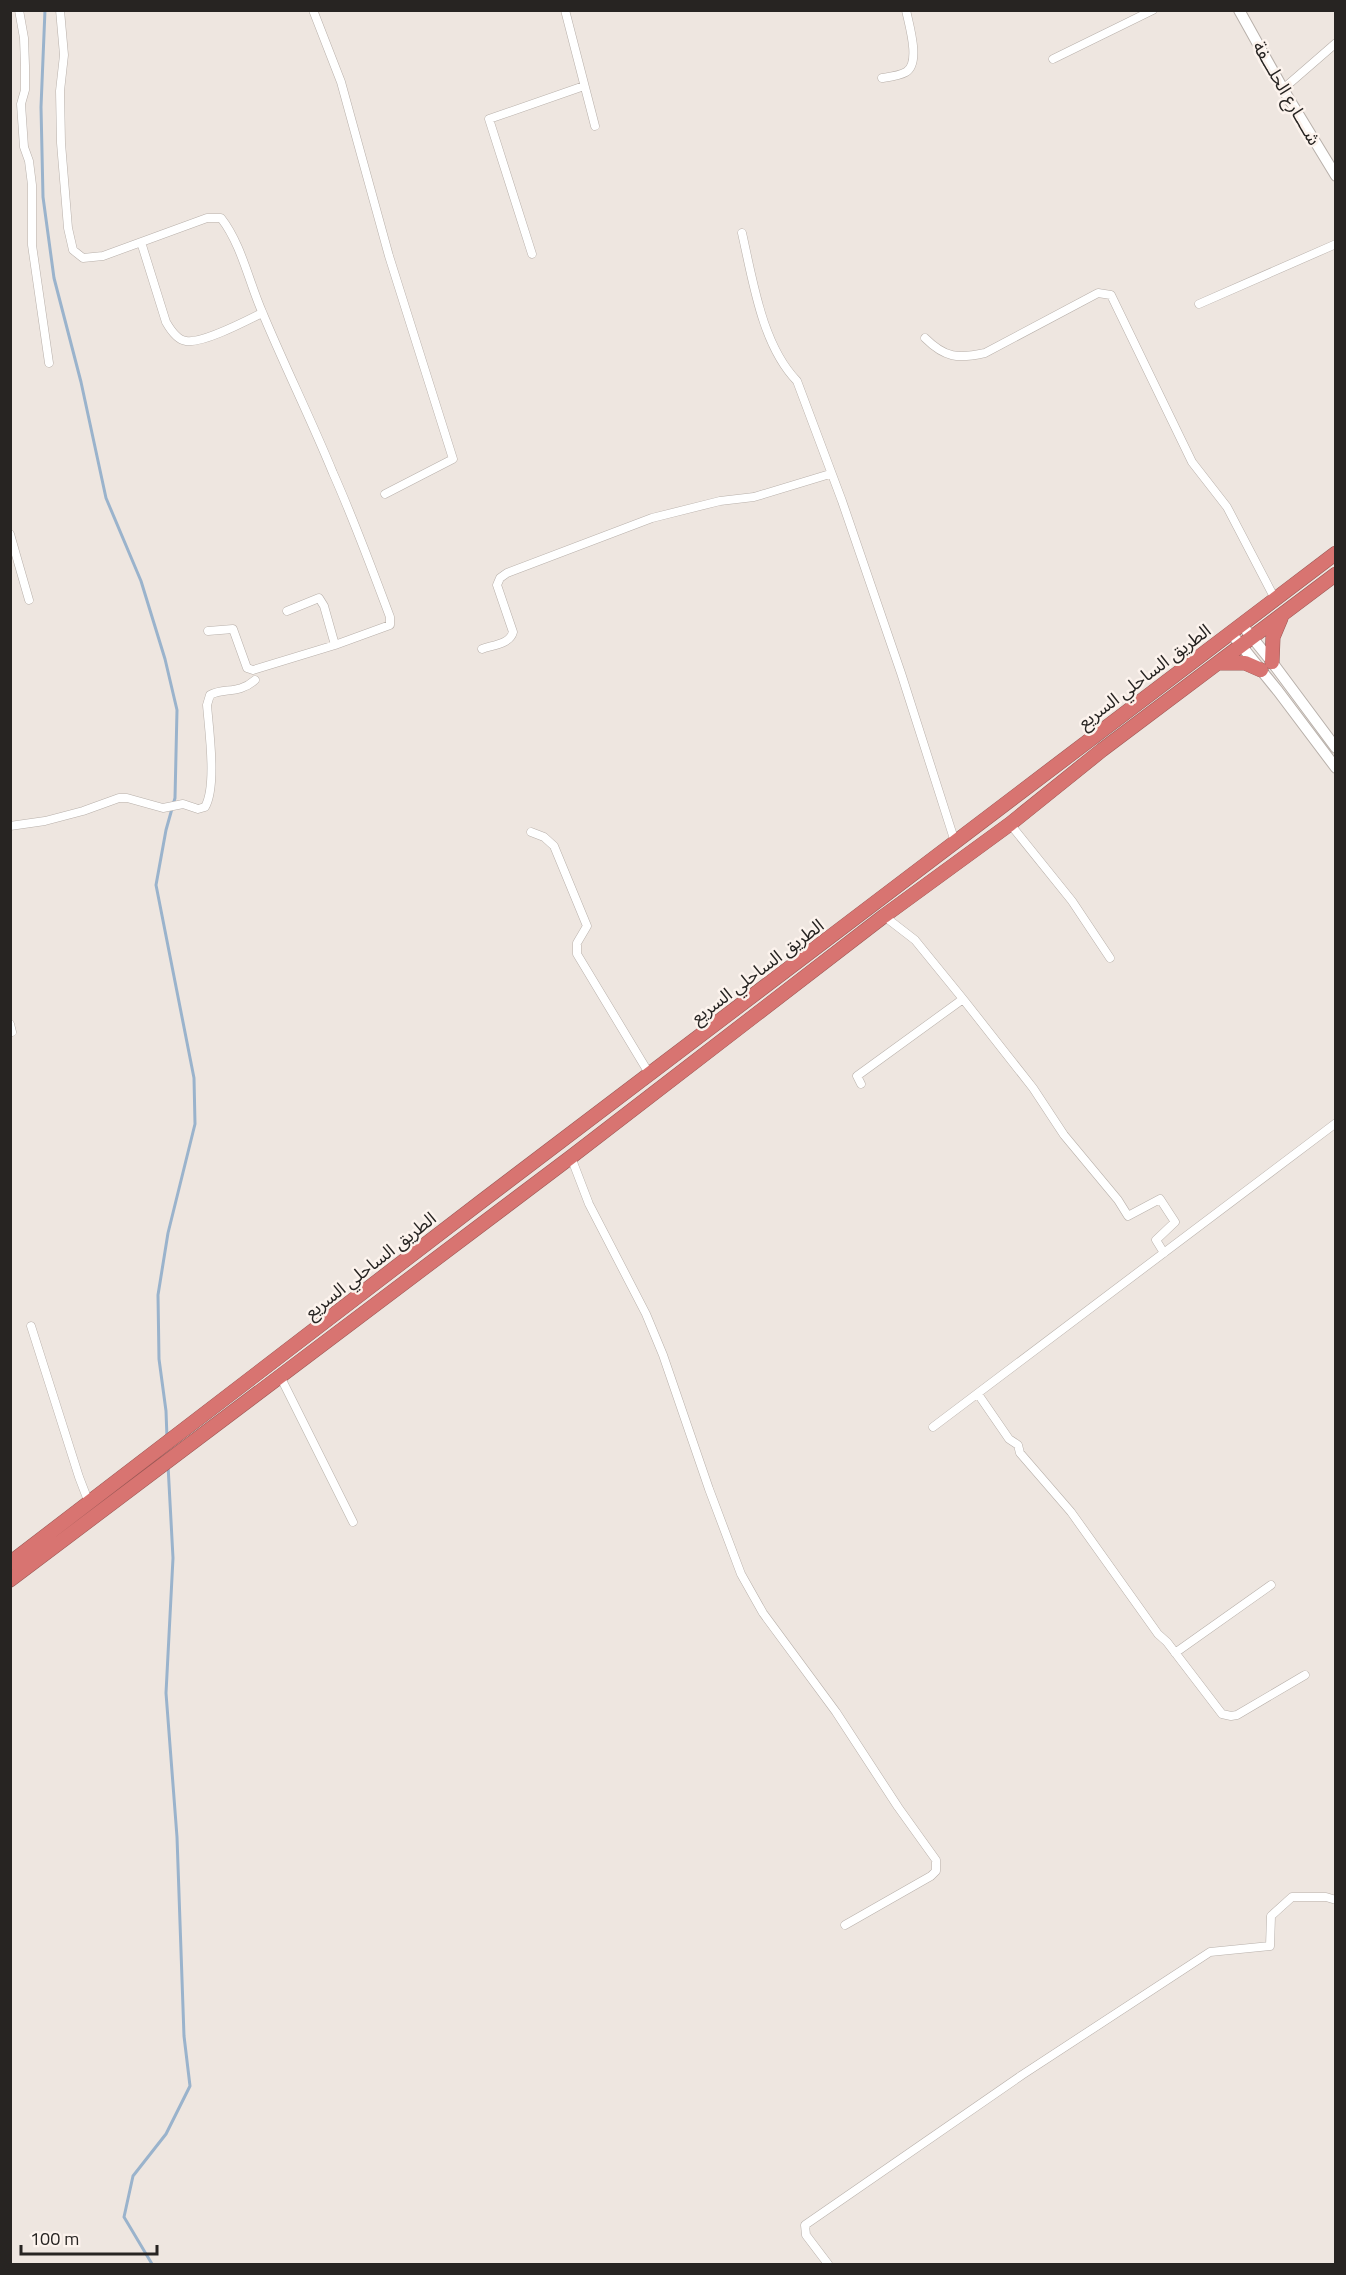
<svg xmlns="http://www.w3.org/2000/svg" width="1346" height="2275" font-family="'Titillium Web','Noto Sans Arabic',sans-serif">
	<style>
		.lines { fill: none; stroke-linecap: round; stroke-linejoin: round }
		.stream { stroke: #9ab3cc; stroke-width: 3 }
		.street-casing { stroke: #b8b0aa; stroke-width: 9 }
		.secondary-casing { stroke: #b8b0aa; stroke-width: 12 }
		.highway-casing { stroke: #9a5855; stroke-width: 15 }
		.street { stroke: #fff; stroke-width: 8 }
		.secondary { stroke: #fff; stroke-width: 10 }
		.highway { stroke: #d87471; stroke-width: 14 }
		.labels { text-anchor: middle; dominant-baseline: central; stroke-width: 5; stroke-linejoin: round; paint-order: stroke }
		.street-label { font-size: 18px; fill: #272422; stroke: #fcf3ed }
	</style>
	<rect width="100%" height="100%" fill="#eee6e0"/>
	<g class="lines">
		<path class="stream" d="M45,10L41,107L43,197L54,278L81,382L106,498L141,581L165,659L177,710L175,798L166,830L156,885L194,1078L195,1124L168,1233L158,1295L159,1359L166,1411L167,1438
			M152,2264L124,2217L133,2176L166,2134L190,2086L184,2036L177,1837L166,1693L173,1558L168,1465"/>
		<defs>
			<path id="street" d="M19,10L24,38L25,66V90L21,104L24,147L29,161L32,185V245L49,363
				M60,10L64,55L60,91L61,143L68,228L73,250L83,258L103,256L207,218H221C242,245 249,283 263,314C285,367 311,419 333,473C354,520 372,569 390,617V625L335,645L324,606L319,598L287,611
				M313,10L341,82L389,256L453,459L385,494
				M565,10L595,126
				M1053,59L1153,10
				M882,78C889,77 899,76 906,72C921,63 909,25 906,10
				M1283,89L1336,43
				M742,233C753,281 762,345 797,381L842,501L901,673L955,842
				M141,242L166,322C170,329 177,340 186,341C202,344 246,321 262,313
				M532,254L489,119L584,86
				M1199,304L1336,244
				M925,338C945,358 958,359 985,353L1098,293L1111,295L1192,462L1227,507L1275,599
				M10,534L29,600
				M208,631L233,629L247,668L253,670L335,645
				M482,649C493,645 510,644 513,632L497,585L500,578L507,573L652,518L720,501L754,497L830,474
				M1010,824L1072,901L1110,958
				M10,826L45,821L83,811L119,798H127L163,808L183,804L198,809L205,807C217,786 209,730 207,705L210,695C224,687 238,695 255,680
				M531,832L544,837L554,846L587,926L577,943V954L650,1075
				M963,999L1033,1088L1064,1135L1118,1200L1128,1216L1160,1199L1175,1222L1156,1240L1164,1253
				M10,1024L12,1032
				M861,1084L857,1076L963,999L915,940L884,916
				M571,1157L589,1204L646,1314L663,1355L709,1489L741,1574L763,1613L836,1712L898,1807L936,1860V1871L931,1876L845,1925
				M31,1326L79,1477L89,1503
				M280,1376L353,1522
				M978,1394L1009,1439L1018,1445L1020,1453L1071,1512L1158,1634L1167,1642L1222,1714L1231,1716L1237,1715L1305,1675
				M933,1427L1336,1123
				M1175,1653L1271,1585
				M828,2264L806,2235L805,2225L1022,2075L1210,1952L1270,1946L1271,1916L1292,1897H1326L1336,1900"/>
			<path id="secondary" d="M1239,10L1283,89L1336,176
				M1242,625L1272,662L1336,748
				M1231,633L1278,691L1336,768"/>
			<path id="highway" d="M1272,662L1273,637L1281,618
				M1218,663H1245L1261,670
				M10,1563L482,1201L1336,553
				M10,1580L571,1157L884,916L1010,824L1102,750L1336,574"/>
		</defs>
		<use href="#street" class="street-casing"/>
		<use href="#secondary" class="secondary-casing"/>
		<use href="#highway" class="highway-casing"/>
		<use href="#street" class="street"/>
		<use href="#secondary" class="secondary"/>
		<use href="#highway" class="highway"/>
	</g>
	<g class="labels">
		<g class="street-label">
			<text transform="translate(1287 93) rotate(60)">شــــارع الحلـــفة</text>
			<text transform="translate(1144 676) rotate(-37)">الطريق الساحلي السريع</text>
			<text transform="translate(757 971) rotate(-37)">الطريق الساحلي السريع</text>
			<text transform="translate(370 1265) rotate(-38)">الطريق الساحلي السريع</text>
		</g>
	</g>
	<rect width="1346" height="2275" fill="none" stroke="#272422" stroke-width="24"/>
	<path d="M21 2245v9h136v-9" fill="none" stroke="#272422" stroke-width="3"/>
	<text x="30" y="2245" font-size="18" fill="#272422" stroke="#fcf3ed" stroke-width="4.5" paint-order="stroke">100 m</text>
</svg>
